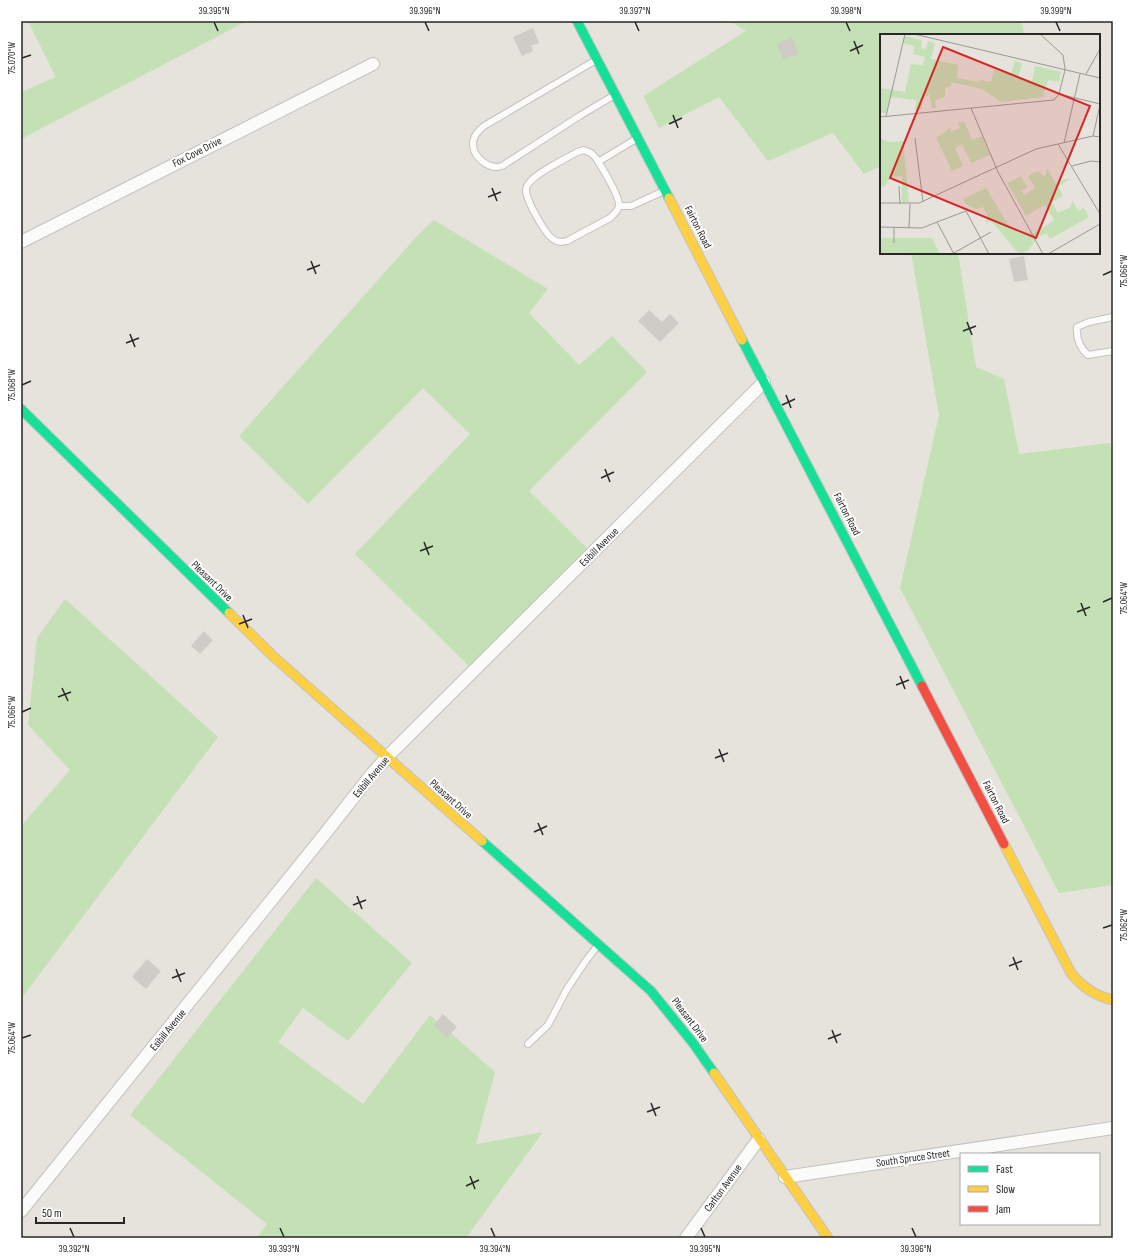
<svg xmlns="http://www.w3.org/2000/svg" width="1134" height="1259" font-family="'Sofia Sans Condensed',sans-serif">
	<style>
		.green { fill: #c4e1b5 }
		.building { fill: #cfccc7 }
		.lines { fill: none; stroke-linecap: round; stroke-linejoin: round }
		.lane-casing { stroke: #c3c2c2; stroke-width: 8 }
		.street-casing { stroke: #c3c2c2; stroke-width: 14 }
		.fast-casing { stroke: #c3c2c2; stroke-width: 11 }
		.slow-casing { stroke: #c3c2c2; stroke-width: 11 }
		.jam-casing { stroke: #c3c2c2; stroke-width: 11 }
		.lane { stroke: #fbfbfa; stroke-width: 6 }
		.street { stroke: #fbfbfa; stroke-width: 12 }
		.fast { stroke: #16e098; stroke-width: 9 }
		.slow { stroke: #ffcf43; stroke-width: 9 }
		.jam { stroke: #f24e42; stroke-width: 9 }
		.ticks { fill: none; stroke: #272727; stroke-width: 1.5 }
		.labels { text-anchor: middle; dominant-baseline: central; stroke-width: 4; stroke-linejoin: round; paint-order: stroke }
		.street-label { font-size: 11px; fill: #272727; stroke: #fff }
		.inset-road { fill: none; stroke: #9a9894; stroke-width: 1 }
		.view { fill: #d62828; fill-opacity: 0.15; stroke: #d62828; stroke-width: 2 }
		.inset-edge { fill: none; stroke: #272727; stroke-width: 2 }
		.neatline { fill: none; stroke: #272727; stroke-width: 1.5 }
		.ticks-label { font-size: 10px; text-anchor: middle; fill: #272727 }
	</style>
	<rect width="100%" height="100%" fill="#e6e3dc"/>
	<path class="green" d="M28,21H247L21,139V92L56,77Z
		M729,21H1022L1024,35H881V166L864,174L833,133L768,161L719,97L659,128L643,96L746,31Z
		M434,220L548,289L529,313L579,365L612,336L647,372L529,491L592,553L475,672L355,554L470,434L423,388L308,504L239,436L418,235Z
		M911,253H958L976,367L1004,379L1019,454L1110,443L1113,461V885L1059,893L900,588L939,415Z
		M65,599L218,737L21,999V826L70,770L28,725L37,638Z
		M316,878L412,963L348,1041L303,1008L278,1042L363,1104L430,1015L495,1072L476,1144L543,1132L466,1238H257L267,1224L130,1115Z"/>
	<path class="building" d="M533,28L539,43L531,46L533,51L522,56L513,37Z
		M792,37L799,54L783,60L777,44Z
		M1024,256L1028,280L1014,282L1009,259Z
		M649,310L662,322L670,314L679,323L660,342L638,321Z
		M204,631L213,640L200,654L191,646Z
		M147,959L161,971L146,989L132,977Z
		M443,1014L457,1027L447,1038L434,1025Z"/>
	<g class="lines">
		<defs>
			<path id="lane" d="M596,60L484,126C478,131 473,136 473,144C473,158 490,170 502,166L581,115L613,96
				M584,150L591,153L596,158C602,168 619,194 619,205C619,210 614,214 610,218L567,241C562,242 558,243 553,239C545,234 526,200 526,190C526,188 528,184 530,182C537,172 566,159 577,152Z
				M598,162L636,139
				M619,206H631L664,191
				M1113,317L1089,322L1077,327C1076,338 1079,347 1088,355L1113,351
				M528,1044L548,1025L567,989L585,962L598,945"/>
			<path id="street" d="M21,242L373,64
				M785,1177L1113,1128
				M21,1211L324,835L371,775L387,757L764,382
				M686,1238L759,1139"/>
			<path id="fast" d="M577,21L669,198
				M742,340L922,686
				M21,409L229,613
				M482,841L651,991L693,1043L714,1073"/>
			<path id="slow" d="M669,198L742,340
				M229,613L274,657L482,841
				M1004,844L1071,973C1082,987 1095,996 1113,1000
				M714,1073L828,1238"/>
			<path id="jam" d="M922,686L1004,844"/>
		</defs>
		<use href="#lane" class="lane-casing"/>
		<use href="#street" class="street-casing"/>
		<use href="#fast" class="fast-casing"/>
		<use href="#slow" class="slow-casing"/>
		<use href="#jam" class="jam-casing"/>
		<use href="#lane" class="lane"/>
		<use href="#street" class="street"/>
		<use href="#fast" class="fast"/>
		<use href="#slow" class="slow"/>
		<use href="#jam" class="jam"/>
	</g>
	<path class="ticks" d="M214,22L218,31M425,22L429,31M635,22L639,31M846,22L850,31M1056,22L1060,31M854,41L859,54M850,51L863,45M22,58L31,55M673,115L678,128M669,124L682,118M492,188L497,201M488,197L501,192M311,261L316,274M307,270L320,265M1103,275L1112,271M967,322L972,335M963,331L976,326M130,334L135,347M126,343L139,338M22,385L31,381M786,395L791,408M782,405L795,399M605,469L610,482M601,478L614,472M424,542L429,555M420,551L433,546M1103,602L1112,598M1081,603L1086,616M1077,612L1090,607M243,615L248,628M239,624L252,619M900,676L905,689M896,685L909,680M62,688L68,701M58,697L71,692M22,712L31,708M719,749L724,762M715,758L728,753M538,823L543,835M534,832L547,826M357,896L362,909M353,905L366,900M1103,928L1112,925M1013,957L1018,970M1009,966L1022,961M176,969L181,982M172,978L185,973M832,1030L837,1043M22,1038L31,1035M828,1039L841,1034M651,1103L656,1116M647,1112L660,1107M470,1176L475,1189M466,1186L479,1180M70,1228L74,1237M280,1228L284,1237M491,1228L495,1237M701,1228L705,1237M912,1228L916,1237"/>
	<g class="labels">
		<g class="street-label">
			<text transform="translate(197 152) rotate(-27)">Fox Cove Drive</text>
			<text transform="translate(698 227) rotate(63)">Fairton Road</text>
			<text transform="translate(847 514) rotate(63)">Fairton Road</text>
			<text transform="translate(599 547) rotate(-45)">Esibill Avenue</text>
			<text transform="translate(212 581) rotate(44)">Pleasant Drive</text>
			<text transform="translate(371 777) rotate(-50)">Esibill Avenue</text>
			<text transform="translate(451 799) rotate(42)">Pleasant Drive</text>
			<text transform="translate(996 802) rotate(63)">Fairton Road</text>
			<text transform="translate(690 1020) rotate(53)">Pleasant Drive</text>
			<text transform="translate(168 1030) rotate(-51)">Esibill Avenue</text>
			<text transform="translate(913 1158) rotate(-8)">South Spruce Street</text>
			<text transform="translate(723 1188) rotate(-54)">Carlton Avenue</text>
		</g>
	</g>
	<g transform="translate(880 34)">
		<rect width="220" height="220" fill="#e6e3dc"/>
		<path d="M25,2L42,6L41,14L46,15L48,7L55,9L51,25L78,31L77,44L98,48L101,46L111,48L114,36L131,40L135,27L142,29L138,44L152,47L155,32L181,38L179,48L168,46L163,63L121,68L102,55L71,48V52L65,54V63L55,66L56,74H52L49,60L42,65V75L35,76L36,66L10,63L6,79H0V54L25,58L31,30L43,31L45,23L33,20L34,12L23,9ZM84,87L92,106L102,102L110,121L91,129L82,110L75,114L83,132L72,137L56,104L70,94L71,98L80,94L78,89ZM0,104L8,108L23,107L29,168H22V142L11,143L5,152L0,153ZM167,135L176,149L188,144L189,146L178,152L183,162L172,168L178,179L189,174L193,167L198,177L204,174L209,183L170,205L166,199L156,205L148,217L139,220L114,190L110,187L106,189L107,181L103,173L96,175L86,170L83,165L106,154L132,197L135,195L153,200L174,186L165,171L146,182L127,149L141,142L147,153L142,157L144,161L155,154L148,142L158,137L165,143ZM0,204H52L60,220H0Z" fill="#c4e1b5"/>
		<path class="inset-road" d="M34,0L220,44M160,0L183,21L185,35M206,40L220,15M179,60L220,70M91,74L118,138L163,220M6,82L25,0M0,83L174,66L179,60L185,36M213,102L220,71M35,104L43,168M184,109L200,40M178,110L220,180M192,132L211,127L220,128M19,152L20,170M0,169H39L156,115L213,102L220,103M57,188L86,177L109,220M0,193L42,194L57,188L74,220M14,194V209M29,194L30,170M72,220L111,198M168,220L220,190"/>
		<path class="view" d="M63,13L210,72L156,204L10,144Z"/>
		<rect width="220" height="220" class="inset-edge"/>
	</g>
	<rect width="1134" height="1259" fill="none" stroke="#ffffff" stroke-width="44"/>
	<rect x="960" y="1153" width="140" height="72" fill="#ffffff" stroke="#a9a9a9"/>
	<rect x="968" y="1166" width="20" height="6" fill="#16e098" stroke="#a9a9a9"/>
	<text x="996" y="1173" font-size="12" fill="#272727">Fast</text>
	<rect x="968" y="1186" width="20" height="6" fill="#ffcf43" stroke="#a9a9a9"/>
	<text x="996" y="1193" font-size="12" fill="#272727">Slow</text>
	<rect x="968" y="1206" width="20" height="6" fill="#f24e42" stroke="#a9a9a9"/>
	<text x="996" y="1213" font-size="12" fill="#272727">Jam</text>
	<path d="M36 1217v6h88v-6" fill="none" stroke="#272727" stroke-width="2"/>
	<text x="42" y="1217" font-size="12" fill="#272727" stroke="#ffffff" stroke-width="3" paint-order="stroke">50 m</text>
	<rect x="22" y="22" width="1090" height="1215" class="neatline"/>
	<g class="ticks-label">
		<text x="214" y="14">39.395°N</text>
		<text x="425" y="14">39.396°N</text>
		<text x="635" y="14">39.397°N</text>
		<text x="846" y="14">39.398°N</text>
		<text x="1056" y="14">39.399°N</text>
		<text transform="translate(11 58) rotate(-90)" y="4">75.070°W</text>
		<text transform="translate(1123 271) rotate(-90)" y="4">75.066°W</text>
		<text transform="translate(11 385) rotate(-90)" y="4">75.068°W</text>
		<text transform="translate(1123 598) rotate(-90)" y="4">75.064°W</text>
		<text transform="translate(11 712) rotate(-90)" y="4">75.066°W</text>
		<text transform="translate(1123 925) rotate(-90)" y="4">75.062°W</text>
		<text transform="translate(11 1038) rotate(-90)" y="4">75.064°W</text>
		<text x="74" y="1252">39.392°N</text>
		<text x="284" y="1252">39.393°N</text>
		<text x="495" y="1252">39.394°N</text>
		<text x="705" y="1252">39.395°N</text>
		<text x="916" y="1252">39.396°N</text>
	</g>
</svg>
